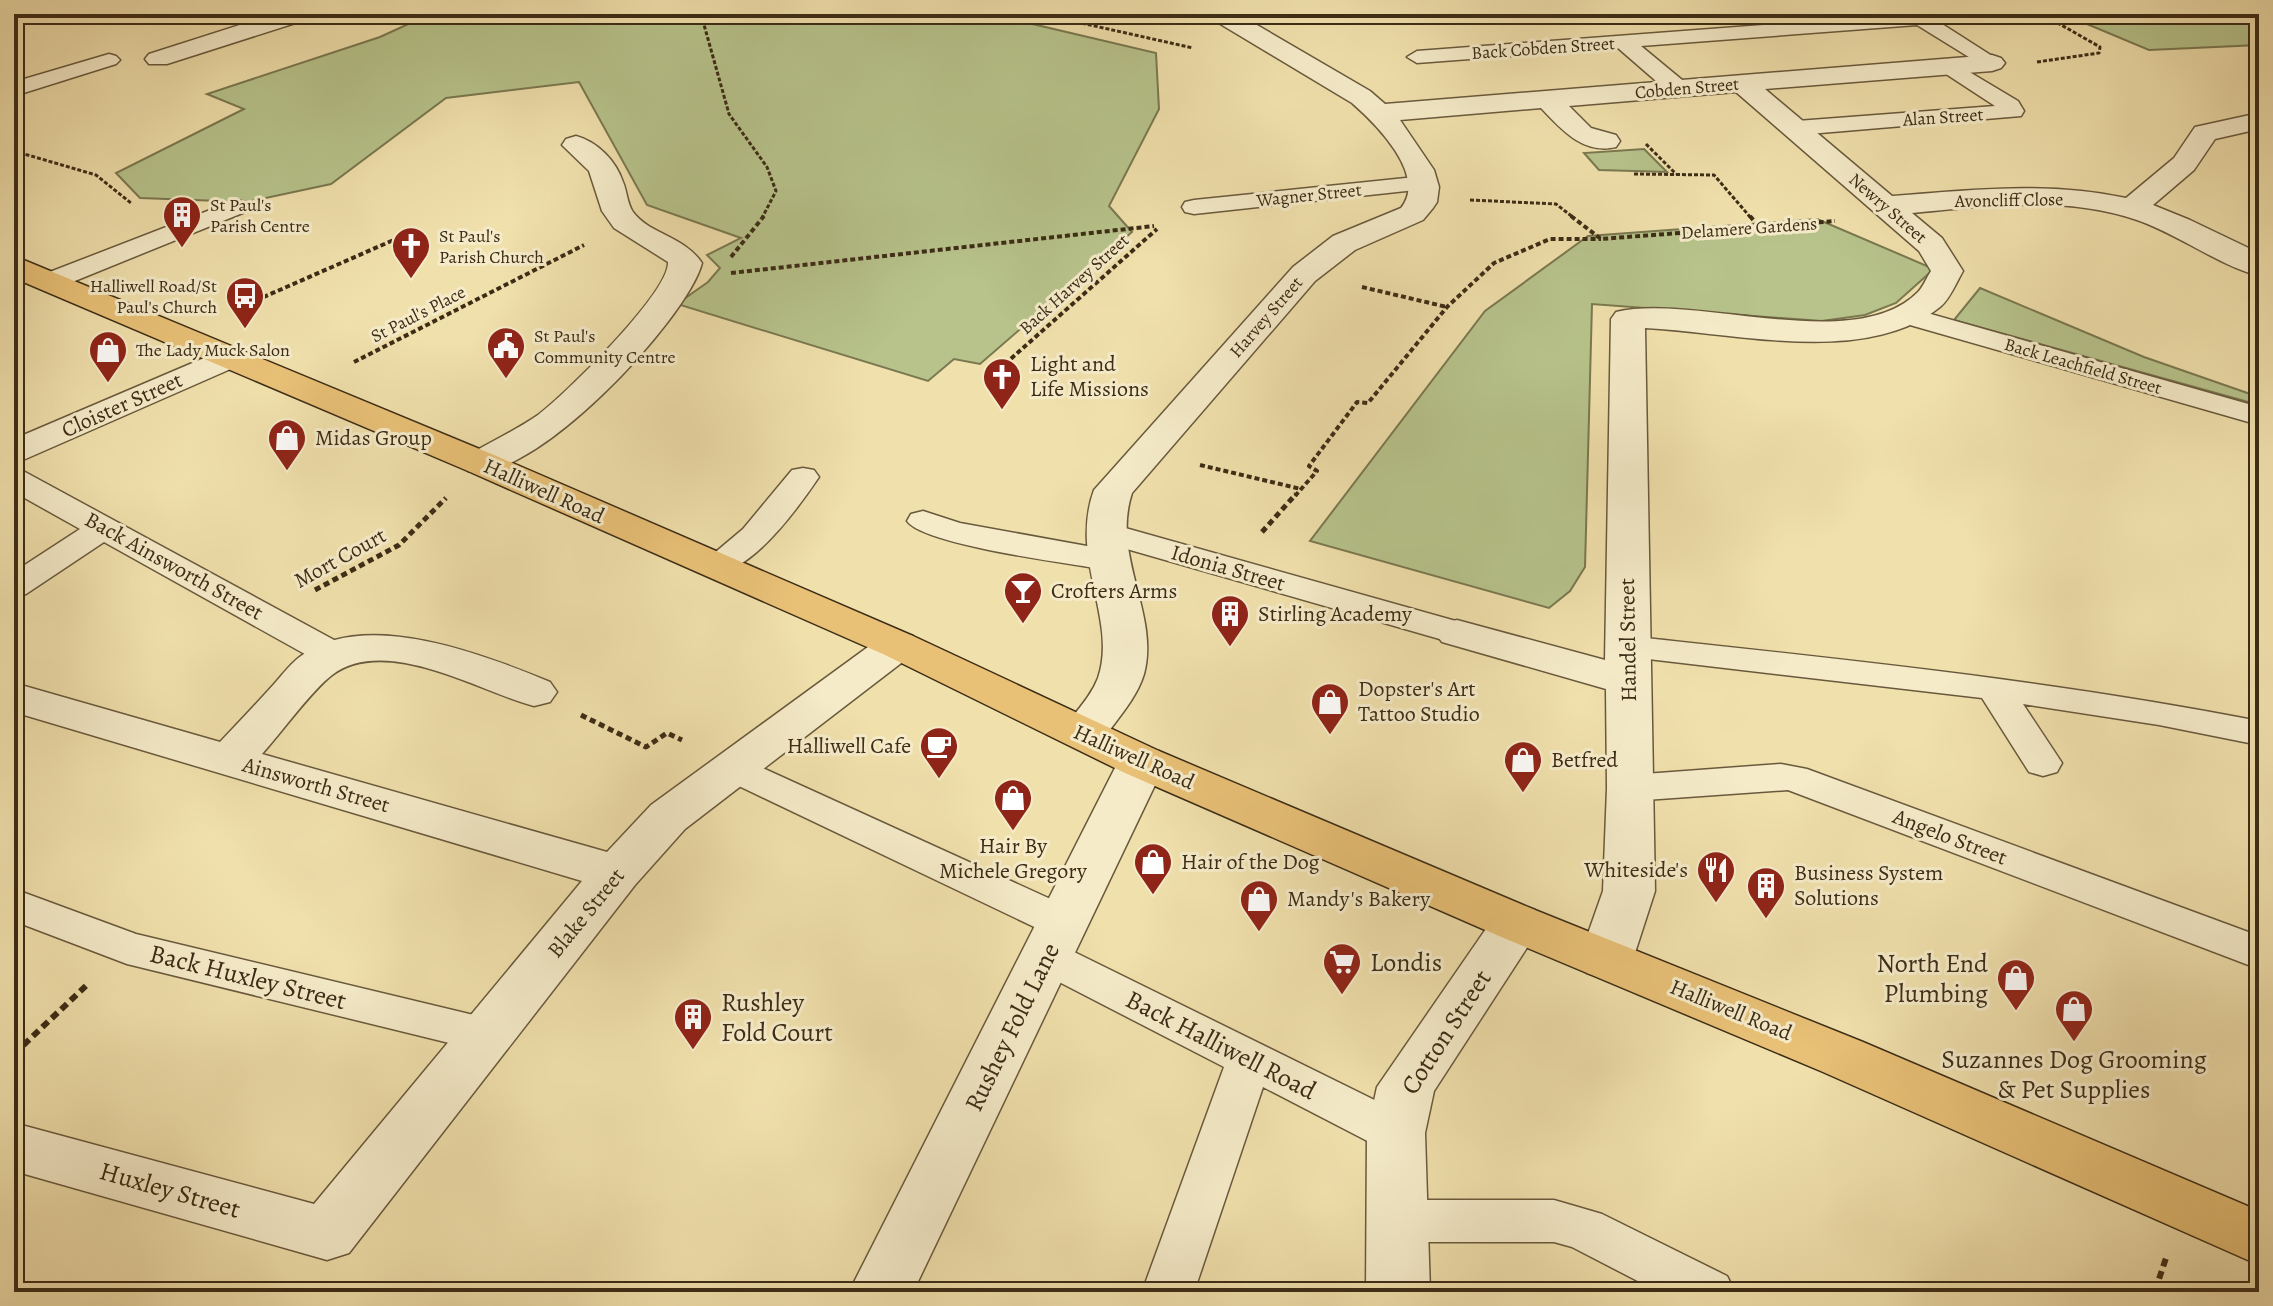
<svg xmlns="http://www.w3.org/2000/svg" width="2273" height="1306" font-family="Alegreya,serif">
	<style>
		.green { fill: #b7c38b; stroke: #7a7850; stroke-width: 2 }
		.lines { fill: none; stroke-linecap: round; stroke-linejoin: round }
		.lane-casing { stroke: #69593c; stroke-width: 3 }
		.street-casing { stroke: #69593c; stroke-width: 3 }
		.primary-casing { stroke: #3c2c16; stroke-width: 3 }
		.path-far3 { stroke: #3c2c16; stroke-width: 3; stroke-dasharray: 4 2; stroke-linecap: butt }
		.path-far2 { stroke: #3c2c16; stroke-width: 4; stroke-dasharray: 5 3; stroke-linecap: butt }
		.path-far1 { stroke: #3c2c16; stroke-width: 5; stroke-dasharray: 6 4; stroke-linecap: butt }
		.path { stroke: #3c2c16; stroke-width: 6; stroke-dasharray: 8 5; stroke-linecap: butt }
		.lane { fill: #f5ebc9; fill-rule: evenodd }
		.street { fill: #f5ebc9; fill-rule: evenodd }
		.primary { fill: #e8c076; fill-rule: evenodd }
		.labels { text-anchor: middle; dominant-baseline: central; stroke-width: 6; stroke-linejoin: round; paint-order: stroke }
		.far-street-label { font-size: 18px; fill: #3c2c16; stroke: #f5ebc9 }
		.far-poi-label { font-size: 18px; fill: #3c2c16; stroke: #f5ebc9; text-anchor: start }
		.poi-label { font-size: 22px; fill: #3c2c16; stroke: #f5ebc9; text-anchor: start }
		.street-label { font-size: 22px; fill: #3c2c16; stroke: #f5ebc9 }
		.near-poi-label { font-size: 26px; fill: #3c2c16; stroke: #f5ebc9; text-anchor: start }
		.near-street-label { font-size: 26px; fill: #3c2c16; stroke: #f5ebc9 }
	</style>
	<rect width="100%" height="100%" fill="#f0e0ac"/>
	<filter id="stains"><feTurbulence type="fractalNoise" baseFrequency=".0025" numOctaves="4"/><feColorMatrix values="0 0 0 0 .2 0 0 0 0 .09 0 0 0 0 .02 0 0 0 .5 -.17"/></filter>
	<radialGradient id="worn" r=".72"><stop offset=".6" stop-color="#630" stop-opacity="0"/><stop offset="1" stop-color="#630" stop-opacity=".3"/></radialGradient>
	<path class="green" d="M430,14H990L1156,53L1159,109L1109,206L1132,232L980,364L954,359L928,381L677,304L708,282L720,268L707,255L741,238L647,205L579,82L446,98L331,184L247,202L140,198L116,173L244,109L207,94L380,37Z
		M2063,14H2259V45L2149,50Z
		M1644,149L1667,172L1599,170L1584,153Z
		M1817,219L1934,269L1896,303L1865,315L1822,321L1592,304L1585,567L1570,591L1549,608L1310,541L1485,311L1588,236Z
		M1980,288L2144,357L2259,397V405L1954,320Z"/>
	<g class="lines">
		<defs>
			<path id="lane" d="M1908,14L1928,15L2003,63L1992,69L1985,67L1917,25L1641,46L1687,84L1690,89L1679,96L1671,94L1618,48L1417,63L1407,57L1417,51Z
				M109,54L116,56L120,60L116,64L14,96V82Z
				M1951,61L2018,101L2024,111L2021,116L1797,135L1789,133L1786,128L1789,123L1797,121L1995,106L1943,72L1940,67L1943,62Z
				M1425,176L1434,178L1437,183L1434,188L1194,214L1185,212L1182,207L1185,202L1194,200Z
				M236,200L245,202L248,207L245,212L60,287H42L38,281L42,275Z
				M1906,307L2259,407V425L1896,321L1892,315L1896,309Z
				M803,468L814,470L819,477C798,508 745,583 704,573L699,566L743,529L792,470Z
				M14,470L25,472L347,647L352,655L347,663L334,666L321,663L104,542L26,594L14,597V572L80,529L14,492Z
				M923,511L960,523L1109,550L1121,553L1126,560L1121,567L1109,570C1073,564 923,545 907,521L911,514Z
				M1104,522L1470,625L1475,633L1470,641L1457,644L1092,539L1088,532L1092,525Z
				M1627,636C1839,659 2050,680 2259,721V745L2159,725L2023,704L2062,763L2057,772L2043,776L2029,772L1982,698L1614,655L1609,647L1614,639Z
				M734,755L1079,912L1085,923L1079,934L1064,938L1049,934L720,777L715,768L720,759Z
				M1781,764L1807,769L2259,936V969L1788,790L1631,801L1617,797L1611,788L1617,779L1631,775Z
				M14,889L136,934L486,1018L502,1023L509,1035L502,1047L486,1052L127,964L14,921Z
				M1047,941L1062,946L1413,1119L1420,1133L1413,1147L1396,1152L1379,1147L1263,1087L1194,1292H1142L1224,1067L1032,968L1025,957L1032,946Z
				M1396,1200H1554L1602,1214L1727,1276L1735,1292H1659L1572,1247L1554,1242H1396L1378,1236L1371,1221L1378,1206Z"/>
			<path id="street" d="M274,14H311L308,19L167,64H149L145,59L149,54Z
				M1209,14H1238L1370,91L1385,104L1992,55L2001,58L2005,63L2001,68L1992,71L1765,89L1892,196C1971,190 2048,181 2126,198L2174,158L2195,127L2259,113V129L2215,139L2194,170L2153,205L2190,220L2259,253V276C2218,265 2178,234 2137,220C2065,195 1985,206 1912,213L1942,238L1963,271C1956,283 1950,299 1940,307C1866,367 1732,332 1645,328L1655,891L1633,959L1625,973L1606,979L1587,973L1579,959L1603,891L1607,788L1606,689L1442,642L1435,633L1442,624L1457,620L1605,660L1611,319L1616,312C1694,293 1855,356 1918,292C1923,287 1927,277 1931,271L1919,251L1736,92L1569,106L1591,128L1616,135L1620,141L1616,147C1583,155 1561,129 1541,108L1400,120L1434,170L1439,187L1437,202L1433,208L1423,220L1355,250L1315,281L1132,493C1111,557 1160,614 1144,674C1138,694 1124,711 1112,727C1098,746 1090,751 1067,744L1060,734C1072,715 1090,699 1098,678C1118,620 1069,559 1094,490L1293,267L1333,236L1401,208C1428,175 1375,123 1352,103L1212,19Z
				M576,136C598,142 616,161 623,182C627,191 627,203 633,212C649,234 684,236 702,263C687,320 530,487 468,471L462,463L468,455C491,442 516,430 538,415C565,395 670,292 668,262L614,228L602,211L589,171L562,145L566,139Z
				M230,347L242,350L247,357L242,364L14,464V439Z
				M898,632L913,636L920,645L913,654L685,829L635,885L349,1253L327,1260L14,1171V1123L314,1204L582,881L14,712V683L220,742C239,722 257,703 275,683C283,674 291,663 301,656C365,608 485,655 550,682L557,692L550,702L534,706C480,692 386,634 332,675C312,690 281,733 262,754L607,852L651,805L883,636Z
				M1142,747L1159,751L1166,762L913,1292H849L1118,762L1125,751Z
				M1517,904L1535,910L1543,923L1434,1091L1425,1133L1430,1292H1366L1367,1133L1377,1087L1499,910Z"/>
			<path id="primary" d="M14,256L494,455L913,636L1159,751L1535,910L1863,1042L2259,1211V1265L1823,1072L1499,936L1125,773L883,654L468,471L14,278Z"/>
		</defs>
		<use href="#lane" class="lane-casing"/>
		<use href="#street" class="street-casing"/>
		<use href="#primary" class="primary-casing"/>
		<path class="path-far3" d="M701,14L729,114L767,167L776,191L762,218
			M1041,14L1193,48
			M2037,62L2099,53L2100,47L2042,14
			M1646,144L1676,174
			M14,151L96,175L131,203
			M1634,174L1714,175L1751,218
			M1470,200L1556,204L1574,218"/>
		<path class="path-far2" d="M1571,216L1601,239L1835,221
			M1750,216L1759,227
			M731,257L764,216
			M731,273L1154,226
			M1362,287L1447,307
			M234,310L405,235
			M354,362L584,245
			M1005,364L1157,229
			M1200,465L1301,489
			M1295,496L1317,471L1309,466L1357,402L1368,403L1447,307L1494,263L1550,239H1601"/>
		<path class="path-far1" d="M1262,532L1296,494
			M315,590L399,545L446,498
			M581,715L646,747L667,733L682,740"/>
		<path class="path" d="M14,1054L89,983
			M2155,1291L2166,1258"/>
		<use href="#lane" class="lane"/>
		<use href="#street" class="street"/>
		<use href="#primary" class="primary"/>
	</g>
	<defs>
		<symbol id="building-pin" viewBox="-11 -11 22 30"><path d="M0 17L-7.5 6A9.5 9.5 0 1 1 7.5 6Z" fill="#8f2418" stroke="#f5ebc9"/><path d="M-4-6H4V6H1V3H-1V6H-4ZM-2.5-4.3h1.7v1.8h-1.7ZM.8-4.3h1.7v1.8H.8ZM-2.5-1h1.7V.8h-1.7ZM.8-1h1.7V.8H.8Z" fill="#fff"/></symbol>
		<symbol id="church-pin" viewBox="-11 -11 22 30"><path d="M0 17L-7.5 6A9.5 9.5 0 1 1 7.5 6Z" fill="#8f2418" stroke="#f5ebc9"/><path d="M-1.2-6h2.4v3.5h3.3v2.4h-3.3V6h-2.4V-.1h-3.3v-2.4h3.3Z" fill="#fff"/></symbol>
		<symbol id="bus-pin" viewBox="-11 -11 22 30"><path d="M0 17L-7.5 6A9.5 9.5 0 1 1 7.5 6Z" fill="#8f2418" stroke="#f5ebc9"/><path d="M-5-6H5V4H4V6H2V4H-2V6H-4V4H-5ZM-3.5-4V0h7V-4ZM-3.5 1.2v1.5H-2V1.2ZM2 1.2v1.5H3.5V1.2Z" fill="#fff"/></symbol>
		<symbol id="civic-pin" viewBox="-11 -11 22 30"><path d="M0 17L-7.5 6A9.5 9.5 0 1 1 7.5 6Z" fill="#8f2418" stroke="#f5ebc9"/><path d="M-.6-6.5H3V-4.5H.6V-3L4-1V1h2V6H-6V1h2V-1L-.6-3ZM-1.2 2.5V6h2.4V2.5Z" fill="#fff"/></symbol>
		<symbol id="shop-pin" viewBox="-11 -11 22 30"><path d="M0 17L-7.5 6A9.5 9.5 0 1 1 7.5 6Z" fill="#8f2418" stroke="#f5ebc9"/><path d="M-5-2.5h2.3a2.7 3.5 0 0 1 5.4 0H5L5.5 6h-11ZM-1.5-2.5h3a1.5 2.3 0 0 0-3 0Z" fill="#fff"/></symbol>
		<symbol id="bar-pin" viewBox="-11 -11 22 30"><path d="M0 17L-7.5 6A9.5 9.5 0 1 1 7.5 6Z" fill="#8f2418" stroke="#f5ebc9"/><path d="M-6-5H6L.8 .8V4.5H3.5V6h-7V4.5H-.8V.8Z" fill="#fff"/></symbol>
		<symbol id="cafe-pin" viewBox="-11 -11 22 30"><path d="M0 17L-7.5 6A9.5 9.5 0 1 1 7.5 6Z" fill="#8f2418" stroke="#f5ebc9"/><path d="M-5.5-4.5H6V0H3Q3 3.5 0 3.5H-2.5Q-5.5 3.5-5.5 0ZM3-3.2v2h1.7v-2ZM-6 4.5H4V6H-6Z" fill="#fff"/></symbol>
		<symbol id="restaurant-pin" viewBox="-11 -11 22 30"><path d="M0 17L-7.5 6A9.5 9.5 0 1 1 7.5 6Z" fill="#8f2418" stroke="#f5ebc9"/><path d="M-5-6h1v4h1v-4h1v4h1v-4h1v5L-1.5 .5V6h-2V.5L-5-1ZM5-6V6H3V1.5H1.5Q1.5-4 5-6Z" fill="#fff"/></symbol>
		<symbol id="supermarket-pin" viewBox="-11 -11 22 30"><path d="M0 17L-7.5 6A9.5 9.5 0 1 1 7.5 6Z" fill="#8f2418" stroke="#f5ebc9"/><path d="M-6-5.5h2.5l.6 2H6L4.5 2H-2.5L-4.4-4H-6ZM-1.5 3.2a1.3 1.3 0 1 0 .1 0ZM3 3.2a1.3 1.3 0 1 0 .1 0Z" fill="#fff"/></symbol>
	</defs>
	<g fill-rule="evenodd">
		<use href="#building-pin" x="160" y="193" width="44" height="60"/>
		<use href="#church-pin" x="389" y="224" width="44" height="60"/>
		<use href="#bus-pin" x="223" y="274" width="44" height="60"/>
		<use href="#civic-pin" x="484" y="324" width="44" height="60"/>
		<use href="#shop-pin" x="86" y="328" width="44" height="60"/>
		<use href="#church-pin" x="980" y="355" width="44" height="60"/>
		<use href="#shop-pin" x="265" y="416" width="44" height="60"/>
		<use href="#bar-pin" x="1001" y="569" width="44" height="60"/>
		<use href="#building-pin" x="1208" y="592" width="44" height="60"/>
		<use href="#shop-pin" x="1308" y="680" width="44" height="60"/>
		<use href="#cafe-pin" x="917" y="724" width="44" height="60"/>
		<use href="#shop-pin" x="1501" y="738" width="44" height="60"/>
		<use href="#shop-pin" x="991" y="776" width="44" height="60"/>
		<use href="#shop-pin" x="1131" y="840" width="44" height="60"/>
		<use href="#restaurant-pin" x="1694" y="848" width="44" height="60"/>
		<use href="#building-pin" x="1744" y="864" width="44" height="60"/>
		<use href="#shop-pin" x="1237" y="877" width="44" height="60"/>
		<use href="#supermarket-pin" x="1320" y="940" width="44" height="60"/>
		<use href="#shop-pin" x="1994" y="956" width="44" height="60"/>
		<use href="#shop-pin" x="2052" y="987" width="44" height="60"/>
		<use href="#building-pin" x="671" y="995" width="44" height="60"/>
	</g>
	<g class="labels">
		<g class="far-street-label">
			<text transform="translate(1543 48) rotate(-4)">Back Cobden Street</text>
			<text transform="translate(1687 88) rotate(-5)">Cobden Street</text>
			<text transform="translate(1943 117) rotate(-4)">Alan Street</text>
			<text transform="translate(1309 195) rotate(-6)">Wagner Street</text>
			<text transform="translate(2009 200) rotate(-1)">Avoncliff Close</text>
			<text transform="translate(1888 208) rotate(41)">Newry Street</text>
			<text transform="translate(1749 228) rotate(-4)">Delamere Gardens</text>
			<text transform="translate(1074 284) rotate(-42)">Back Harvey Street</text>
			<text transform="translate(418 314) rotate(-27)">St Paul's Place</text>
			<text transform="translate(1266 317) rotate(-49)">Harvey Street</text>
			<text transform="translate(2083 366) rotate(16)">Back Leachfield Street</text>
		</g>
		<g class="far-poi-label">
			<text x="210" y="205">St Paul's<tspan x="210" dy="21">Parish Centre</tspan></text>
			<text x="439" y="236">St Paul's<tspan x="439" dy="21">Parish Church</tspan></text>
			<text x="217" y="286" text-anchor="end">Halliwell Road/St<tspan x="217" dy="21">Paul's Church</tspan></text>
			<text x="534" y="336">St Paul's<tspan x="534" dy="21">Community Centre</tspan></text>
			<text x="136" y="350">The Lady Muck Salon</text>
		</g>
		<g class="poi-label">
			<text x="1030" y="364">Light and<tspan x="1030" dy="25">Life Missions</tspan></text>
			<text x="315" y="438">Midas Group</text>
			<text x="1051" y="591">Crofters Arms</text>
			<text x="1258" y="614">Stirling Academy</text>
			<text x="1358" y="689">Dopster's Art<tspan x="1358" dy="25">Tattoo Studio</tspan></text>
			<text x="911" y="746" text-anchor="end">Halliwell Cafe</text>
			<text x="1551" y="760">Betfred</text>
			<text x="1013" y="846" text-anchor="middle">Hair By<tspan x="1013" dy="25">Michele Gregory</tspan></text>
			<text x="1181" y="862">Hair of the Dog</text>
			<text x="1688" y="870" text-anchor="end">Whiteside's</text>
			<text x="1794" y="873">Business System<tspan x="1794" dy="25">Solutions</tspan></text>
			<text x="1287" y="899">Mandy's Bakery</text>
		</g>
		<g class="street-label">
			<text transform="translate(122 405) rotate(-24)">Cloister Street</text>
			<text transform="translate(544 491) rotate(24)">Halliwell Road</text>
			<text transform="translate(340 558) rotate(-29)">Mort Court</text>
			<text transform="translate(174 566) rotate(29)">Back Ainsworth Street</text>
			<text transform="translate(1228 568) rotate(16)">Idonia Street</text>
			<text transform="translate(1628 640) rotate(-91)">Handel Street</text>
			<text transform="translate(1134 757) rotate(24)">Halliwell Road</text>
			<text transform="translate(316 785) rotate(16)">Ainsworth Street</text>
			<text transform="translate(1950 837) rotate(21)">Angelo Street</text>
			<text transform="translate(586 913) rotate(-51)">Blake Street</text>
			<text transform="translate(1731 1010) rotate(22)">Halliwell Road</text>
		</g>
		<g class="near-poi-label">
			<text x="1370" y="962">Londis</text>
			<text x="1988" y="963" text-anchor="end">North End<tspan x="1988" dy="30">Plumbing</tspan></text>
			<text x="721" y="1002">Rushley<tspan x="721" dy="30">Fold Court</tspan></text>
			<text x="2074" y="1059" text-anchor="middle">Suzannes Dog Grooming<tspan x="2074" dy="30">&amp; Pet Supplies</tspan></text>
		</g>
		<g class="near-street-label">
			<text transform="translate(248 977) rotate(14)">Back Huxley Street</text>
			<text transform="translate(1012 1027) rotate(-64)">Rushey Fold Lane</text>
			<text transform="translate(1446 1032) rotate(-57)">Cotton Street</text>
			<text transform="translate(1221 1045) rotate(27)">Back Halliwell Road</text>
			<text transform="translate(170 1190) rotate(16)">Huxley Street</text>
		</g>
	</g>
	<rect width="2273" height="1306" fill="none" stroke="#f0e0ac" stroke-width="48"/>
	<rect x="16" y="16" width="2241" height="1274" fill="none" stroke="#3c2c16" stroke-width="4"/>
	<rect x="24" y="24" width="2225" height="1258" fill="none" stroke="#3c2c16" stroke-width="2"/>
	<rect width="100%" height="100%" filter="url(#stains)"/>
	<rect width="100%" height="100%" fill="url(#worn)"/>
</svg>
